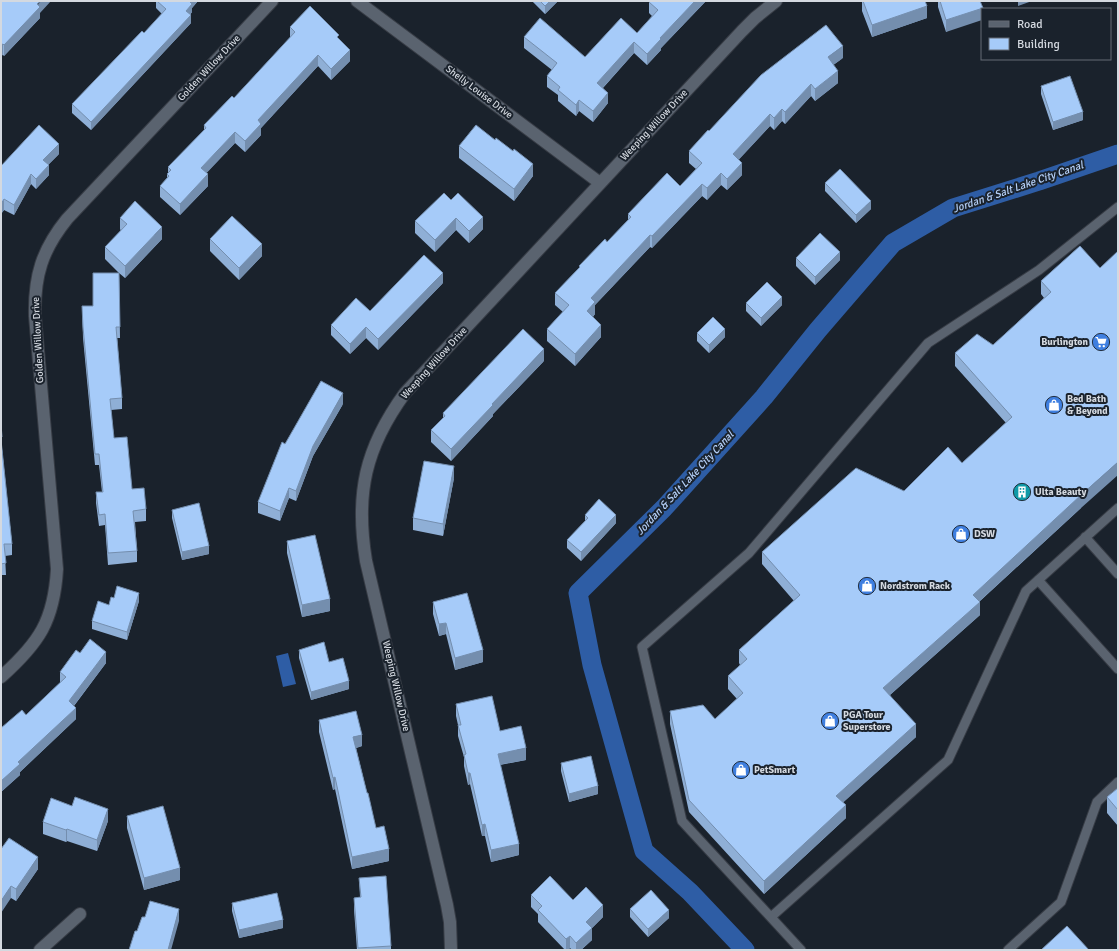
<svg xmlns="http://www.w3.org/2000/svg" width="1119" height="951" font-family="Signika,sans-serif">
	<style>
		.water { fill: #2e5da5 }
		.lines { fill: none; stroke-linecap: round; stroke-linejoin: round }
		.canal { stroke: #2e5da5; stroke-width: 19 }
		.lane-casing { stroke: #373c45; stroke-width: 11 }
		.street-casing { stroke: #373c45; stroke-width: 14 }
		.lane { stroke: #5a636f; stroke-width: 9 }
		.street { stroke: #5a636f; stroke-width: 12 }
		.wall { fill: #8fafd6 }
		.shaded-wall { fill: #748eae }
		.building { fill: #a6cbf9; stroke: #748eae }
		.labels { text-anchor: middle; dominant-baseline: central; stroke-width: 4; stroke-linejoin: round; paint-order: stroke }
		.street-label { font-size: 10px; fill: #d4d9e0; stroke: #1a222c }
		.poi-label { font-size: 10px; font-weight: bold; fill: #d4d9e0; stroke: #1a222c; text-anchor: start }
		.water-label { font-size: 11px; font-style: italic; fill: #b5d0f8; stroke: #1a222c }
	</style>
	<rect width="100%" height="100%" fill="#1a222c"/>
	<path class="water" d="M288,653L296,684L283,687L276,656Z"/>
	<g class="lines">
		<path class="canal" d="M745,950L690,892L644,851L592,665L578,593L664,508L764,397L818,330L893,243L953,208L1039,181L1118,154"/>
		<defs>
			<path id="lane" d="M1085,537L1118,574
				M1038,580L1118,669
				M771,917L948,760L1026,591L1118,508
				M801,950L682,821L642,647L749,553L928,343L1039,270L1118,207
				M1008,950L1061,902L1097,802L1118,782"/>
			<path id="street" d="M357,1L600,183
				M1,677C39,643 54,621 57,569L35,316C34,276 42,250 67,219L272,1
				M40,950L80,914
				M451,950L450,922L447,905L366,561C355,494 365,448 405,393L742,31L755,18L776,1"/>
		</defs>
		<use href="#lane" class="lane-casing"/>
		<use href="#street" class="street-casing"/>
		<use href="#lane" class="lane"/>
		<use href="#street" class="street"/>
	</g>
	<path class="wall" d="M1,1L40,13V18L4,56L3,55Z
		M156,1H198L192,8V12L190,15L191,23L91,130L72,113V104L144,33L162,14L156,8Z
		M532,1H558L545,14Z
		M650,1H706L661,48V50L647,65L634,53L603,88L608,103L593,122L579,111L576,116L558,101V95L547,87V76L552,70L524,48V37L585,57L637,33L652,16L649,13V2Z
		M862,1H925L927,18L872,37L862,11Z
		M938,1H980L983,9L946,32L938,7Z
		M290,27L339,39L350,61L331,80L318,66L261,128V135L245,152L235,143L206,173L208,186L180,215L160,197V186L167,178V174L168,173V167L204,131V125L234,98L290,38Z
		M843,58L833,65L838,83L815,101L811,96L785,124L782,121L774,130L770,126L739,159L742,175L727,190L721,185L707,200L702,196L652,248L650,247L595,305V314L593,317L601,337L575,366L547,341V329L563,312L555,305V293L579,268V266L607,242L628,220V214L680,186L696,169L689,163V151L709,131Z
		M1041,86L1083,120L1053,130L1041,94Z
		M495,140L533,176L514,201L459,158V146Z
		M59,154L49,164V175L36,189L31,184L14,215L4,210L1,214V166Z
		M825,183L871,209L856,223L825,191Z
		M451,200L483,229L469,243L456,230L435,252L415,233V221Z
		M120,218L162,239L125,278L119,273L120,338H117L122,398V409L111,410L114,438L132,489L146,509V521L135,522L137,551V562L108,565L105,525L99,526L96,503V492H102L99,465H95L83,338L82,306H93L119,273L105,259V247L121,231L120,229Z
		M210,239L262,256L239,280L210,251Z
		M1080,246L1081,508L979,602L980,615L890,695L916,737L843,802L846,818L764,894L689,812L670,724V711L715,719L737,699L728,689V676L740,665L739,663V650L794,601L762,564V552L904,491L962,463L1006,423L955,366V353L993,345L1044,298L1041,294V281Z
		M796,258L840,260L815,285L796,266Z
		M443,283L378,350L366,338L350,354L331,335V325L370,311Z
		M746,303L782,305L761,326L746,311Z
		M697,333L725,337L709,353L697,341Z
		M544,361L493,414V416L451,461L431,442V430L443,418V413Z
		M343,404L313,456L296,501L289,498L280,521L258,513V502L285,444Z
		M1,424L2,437V448L12,544V555L5,556L6,575H1Z
		M454,478L443,536L413,530V518Z
		M172,510L209,554L182,560L172,518Z
		M585,515L616,523L581,561L567,548V540L585,521Z
		M287,541L330,611L302,617L287,553Z
		M114,598L139,601L127,640L92,629V621L109,605Z
		M433,602L483,662L455,670L446,634L439,636L433,614Z
		M299,650L329,662L349,689L311,700L299,658Z
		M80,653L106,663L74,706L76,719L20,772V775L1,792V728L26,715L60,683V672Z
		M456,704L500,731L526,760L500,765L519,855L491,862L485,836H482L470,784L468,785L464,766V757L458,736V725L456,716Z
		M319,720L362,746L356,748L367,793L376,828L389,861L352,869L335,789L333,790L319,732Z
		M561,763L598,794L569,802L561,771Z
		M1118,788V826L1107,813V797Z
		M127,816L180,880L144,890L127,828Z
		M108,821L97,851L67,841L66,842L43,834V822Z
		M1,849L38,869L16,901L11,898Z
		M359,878L391,946V950H357L354,910V898L360,897Z
		M531,895L573,900L603,917L592,928V940L581,950H572L570,948L568,950H565L538,922V914L531,907Z
		M232,903L283,928L239,938L232,911Z
		M630,909L669,918L648,937L630,917Z"/>
	<path class="shaded-wall" d="M41,1H51L40,13V18L4,56V45Z
		M191,1H198L192,8V12L186,19V11L190,2Z
		M550,1H558L545,14V6Z
		M695,1H706L661,48V50L647,65V54L660,38Z
		M1018,1H1032L1018,6Z
		M927,6V18L872,37V25Z
		M983,8V9H982V20L946,32V20Z
		M191,15V23L91,130V122Z
		M634,42V53L597,94V83Z
		M3,44V55L1,56V45Z
		M843,46V58L828,69V57Z
		M350,50V61L331,80V69Z
		M318,55V66L261,128V135L245,152V141L258,120Z
		M838,71V83L815,101V89Z
		M811,84V96L785,124V112Z
		M608,93V103L593,122V111Z
		M579,100V111L576,116V105Z
		M782,109V121L774,130V118Z
		M1083,112V120L1053,130V122Z
		M770,114V126L733,166V154Z
		M235,132V143L201,179V168Z
		M59,144V154L43,170V160Z
		M742,163V175L727,190V179Z
		M533,164V176L514,201V189Z
		M49,165V175L36,189V179Z
		M721,173V185L707,200V188Z
		M31,174V184L14,215V205Z
		M208,174V186L180,215V204Z
		M702,184V196L652,248V236Z
		M4,199V210L1,214V204Z
		M871,201V209L856,223V215Z
		M483,217V229L469,243V231Z
		M456,218V230L435,252V240Z
		M162,227V239L125,278V266Z
		M650,235V247L595,305V314L587,323V311L591,298Z
		M262,244V256L239,280V268Z
		M840,252V260L815,285V277Z
		M443,273V283L378,350V339Z
		M782,297V305L761,326V318Z
		M601,325V337L575,366V354Z
		M366,327V338L350,354V344Z
		M725,329V337L709,353V345Z
		M544,349V361L493,414V416L451,461V449L492,404Z
		M343,393V404L313,456L296,501V491L313,446Z
		M1118,462V475L1081,508L973,607V595L1081,495Z
		M454,466V478L443,536V524Z
		M289,488V498L280,521V511Z
		M616,515V523L581,561V552Z
		M209,546V554L182,560V552Z
		M139,593V601L127,640V632Z
		M330,599V611L302,617V605Z
		M980,602V615L883,701V688Z
		M446,623V634L439,636V624Z
		M483,650V662L455,670V658Z
		M106,652V663L69,712V701Z
		M349,681V689L311,700V692Z
		M76,708V719L20,772V775L1,792V781L18,762Z
		M916,724V737L836,809V796Z
		M362,735V746L353,749V737Z
		M526,748V760L498,765V754Z
		M468,773H470V784L468,785Z
		M335,777V789L333,790V778Z
		M598,786V794L569,802V794Z
		M846,805V818L764,894V881Z
		M108,809V821L97,851V840Z
		M485,824V836H482V825Z
		M67,829V841L66,842V830Z
		M519,844V855L491,862V850Z
		M389,849V861L352,869V857Z
		M38,857V869L16,901V889Z
		M180,868V880L144,890V878Z
		M11,886V898L1,913V901Z
		M603,905V917L592,928V940L581,950H576V943L586,922Z
		M179,909V921L171,950H168Z
		M669,910V918L648,937V929Z
		M283,920V928L239,938V930Z
		M570,936V948L568,950H566V939Z"/>
	<path class="building" d="M1,1H41L37,4L40,7L4,45L3,44L1,45Z
		M157,1H191L190,2L192,4L186,11L191,15L91,122L72,104L142,31L144,33L166,9Z
		M540,1H550L545,6Z
		M650,1H695L660,38L661,39L647,54L634,42L597,83L608,93L593,111L579,100L576,105L558,90L560,87L547,76L557,63L524,37L540,18L585,57L621,18L637,33L658,10L649,2Z
		M863,1H925L927,6L872,25Z
		M940,1H980L983,8L946,20Z
		M310,6L339,35L337,37L350,50L331,69L318,55L258,120L261,124L245,141L235,132L201,168L208,174L180,204L160,186L169,176L167,174L171,170L168,167L206,128L204,125L232,96L234,98L295,32L290,27Z
		M826,25L843,46L828,57L838,71L815,89L811,84L785,112L782,109L774,118L770,114L733,154L742,163L727,179L721,173L707,188L702,184L652,236L650,235L591,298L595,302L587,311L601,325L575,354L547,329L569,305L555,293L580,267L579,266L605,239L607,242L631,217L628,214L667,173L680,186L702,163L689,151L708,130L709,131L761,75Z
		M1070,76L1083,112L1053,122L1041,86Z
		M39,125L59,144L43,160L49,165L36,179L31,174L14,205L4,199L1,204V166Z
		M476,125L495,140L496,138L513,151L514,149L533,164L514,189L459,146Z
		M840,169L871,201L856,215L825,183Z
		M444,193L451,200L458,193L483,217L469,231L456,218L435,240L415,221Z
		M135,201L162,227L125,266L105,247L127,224L120,218Z
		M232,216L262,244L239,268L210,239Z
		M820,233L840,252L815,277L796,258Z
		M1080,246L1100,268L1118,251V462L1081,495L973,595L980,602L883,688L916,724L836,796L846,805L764,881L689,800L670,711L703,705L715,719L743,693L728,676L747,659L739,650L800,595L762,552L856,468L904,491L948,447L962,463L1012,417L955,353L977,334L993,345L1051,292L1041,281Z
		M424,255L443,273L378,339L366,327L350,344L331,325L356,298L370,311Z
		M93,273H119L120,327H116L122,398L110,399L114,438L127,437L132,489L144,488L146,509L133,511L137,551L108,553L105,514L99,515L96,492H103L99,454H95L83,327L82,306H93Z
		M767,282L782,297L761,318L746,303Z
		M713,317L725,329L709,345L697,333Z
		M523,329L544,349L492,404L493,405L451,449L431,430L445,416L443,413Z
		M321,381L343,393L313,446L296,491L289,488L280,511L258,502L282,442L285,444Z
		M1,424L2,437H1Z
		M1,440L12,544H4L6,563L1,564Z
		M424,461L454,466L443,524L413,518Z
		M599,499L616,515L581,552L567,540L588,518L585,515Z
		M199,503L209,546L182,552L172,510Z
		M315,535L330,599L302,605L287,541Z
		M117,586L139,593L127,632L92,621L98,601L109,605L111,597L114,598Z
		M467,593L483,650L455,658L446,623L439,624L433,602Z
		M90,639L106,652L69,701L76,708L18,762L20,764L1,781V728L22,710L26,715L66,677L60,672L76,650L80,653Z
		M324,642L329,662L343,658L349,681L311,692L299,650Z
		M492,696L500,731L521,726L526,748L498,754L519,844L491,850L485,824L482,825L470,773H468L464,755L466,754L458,725H461L456,704Z
		M356,711L362,735L353,737L367,793H368L376,828L384,826L389,849L352,857L335,777L333,778L319,720Z
		M591,756L598,786L569,794L561,763Z
		M1118,788V810L1107,797Z
		M75,797L108,809L97,840L67,829L66,830L43,822L51,798L72,806Z
		M163,806L180,868L144,878L127,816Z
		M9,838L38,857L16,889L11,886L1,901V849Z
		M386,876L391,946L358,948L354,898L361,897L359,878Z
		M550,876L573,900L586,887L603,905L586,922L592,928L576,943L570,936L566,939L538,910L542,906L531,895Z
		M651,890L669,910L648,929L630,909Z
		M277,893L283,920L239,930L232,903Z
		M150,901L179,909L168,950H129L135,931H137L142,917H145Z
		M1067,926L1089,950H1041Z"/>
	<defs>
		<symbol id="supermarket-disc" viewBox="-11 -11 22 22"><circle r="9.5" fill="#3f7fe0" stroke="#1a222c"/><path d="M-6-5.5h2.5l.6 2H6L4.5 2H-2.5L-4.4-4H-6ZM-1.5 3.2a1.3 1.3 0 1 0 .1 0ZM3 3.2a1.3 1.3 0 1 0 .1 0Z" fill="#fff"/></symbol>
		<symbol id="shop-disc" viewBox="-11 -11 22 22"><circle r="9.5" fill="#3f7fe0" stroke="#1a222c"/><path d="M-5-2.5h2.3a2.7 3.5 0 0 1 5.4 0H5L5.5 6h-11ZM-1.5-2.5h3a1.5 2.3 0 0 0-3 0Z" fill="#fff"/></symbol>
		<symbol id="building-disc" viewBox="-11 -11 22 22"><circle r="9.5" fill="#0f9aa8" stroke="#1a222c"/><path d="M-4-6H4V6H1V3H-1V6H-4ZM-2.5-4.3h1.7v1.8h-1.7ZM.8-4.3h1.7v1.8H.8ZM-2.5-1h1.7V.8h-1.7ZM.8-1h1.7V.8H.8Z" fill="#fff"/></symbol>
	</defs>
	<g fill-rule="evenodd">
		<use href="#supermarket-disc" x="1091" y="332" width="20" height="20"/>
		<use href="#shop-disc" x="1044" y="395" width="20" height="20"/>
		<use href="#building-disc" x="1012" y="482" width="20" height="20"/>
		<use href="#shop-disc" x="951" y="524" width="20" height="20"/>
		<use href="#shop-disc" x="857" y="576" width="20" height="20"/>
		<use href="#shop-disc" x="820" y="711" width="20" height="20"/>
		<use href="#shop-disc" x="731" y="760" width="20" height="20"/>
	</g>
	<g class="labels">
		<g class="street-label">
			<text transform="translate(209 68) rotate(-47)">Golden Willow Drive</text>
			<text transform="translate(479 92) rotate(37)">Shelly Louise Drive</text>
			<text transform="translate(654 125) rotate(-47)">Weeping Willow Drive</text>
			<text transform="translate(38 340) rotate(-93)">Golden Willow Drive</text>
			<text transform="translate(434 363) rotate(-48)">Weeping Willow Drive</text>
			<text transform="translate(396 686) rotate(77)">Weeping Willow Drive</text>
		</g>
		<g class="poi-label">
			<text x="1088" y="342" text-anchor="end">Burlington</text>
			<text x="1067" y="399">Bed Bath<tspan x="1067" dy="12">&amp; Beyond</tspan></text>
			<text x="1035" y="492">Ulta Beauty</text>
			<text x="974" y="534">DSW</text>
			<text x="880" y="586">Nordstrom Rack</text>
			<text x="843" y="715">PGA Tour<tspan x="843" dy="12">Superstore</tspan></text>
			<text x="754" y="770">PetSmart</text>
		</g>
		<g class="water-label">
			<text transform="translate(1018 187) rotate(-19)">Jordan &amp; Salt Lake City Canal</text>
			<text transform="translate(685 483) rotate(-47)">Jordan &amp; Salt Lake City Canal</text>
		</g>
	</g>
	<rect width="1119" height="951" fill="none" stroke="#d4d9e0" stroke-width="4"/>
	<rect x="981" y="8" width="130" height="52" fill="#1a222c" stroke="#646b74"/>
	<rect x="989" y="21" width="20" height="6" fill="#5a636f" stroke="#646b74"/>
	<text x="1017" y="28" font-size="12" fill="#d4d9e0">Road</text>
	<rect x="989" y="38" width="20" height="12" fill="#a6cbf9" stroke="#646b74"/>
	<text x="1017" y="48" font-size="12" fill="#d4d9e0">Building</text>
</svg>
